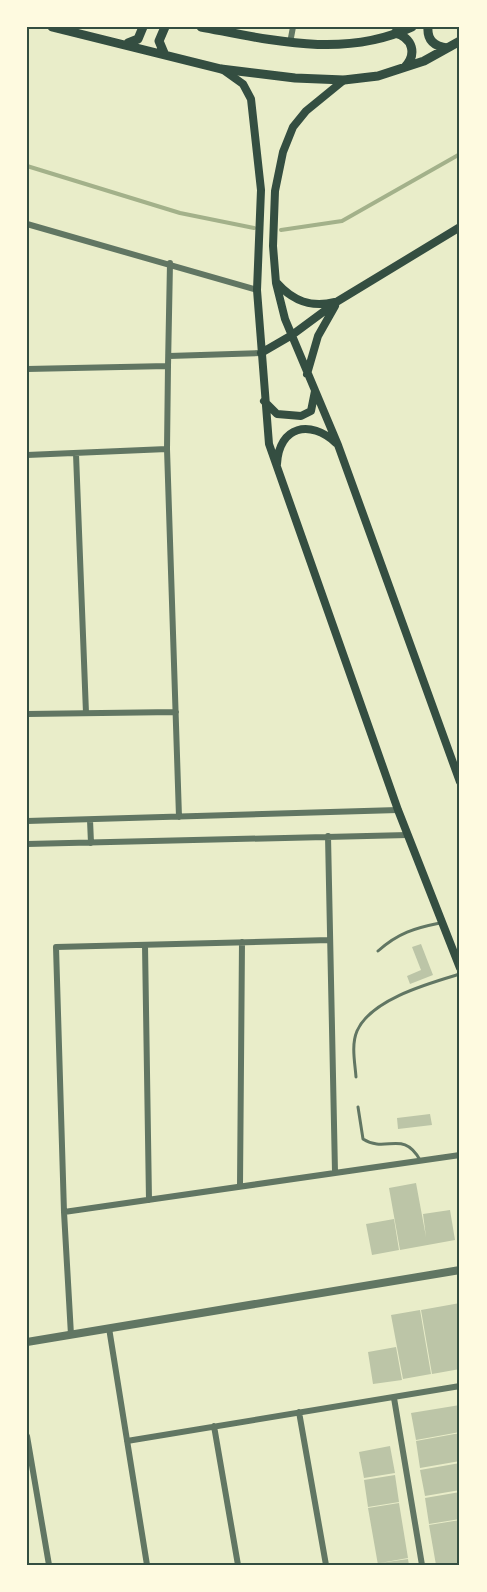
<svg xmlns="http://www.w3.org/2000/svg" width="487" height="1592" font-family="Cabin,sans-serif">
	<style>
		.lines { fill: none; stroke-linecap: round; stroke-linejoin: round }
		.stream { stroke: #a3b18a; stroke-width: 4 }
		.building { fill: #bcc5a7 }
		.service { stroke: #617663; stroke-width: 3 }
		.minor { stroke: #617663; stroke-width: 6 }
		.tertiary { stroke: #617663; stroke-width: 8 }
		.secondary { stroke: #344e41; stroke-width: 8 }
		.primary { stroke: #344e41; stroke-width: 9 }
		.neatline { fill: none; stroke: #344e41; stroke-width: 2 }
	</style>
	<rect width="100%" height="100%" fill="#e9edc9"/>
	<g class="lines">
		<path class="stream" d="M27,166L180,213L254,228
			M281,230L342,221L460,154"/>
	</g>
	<path class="building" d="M421,944L433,975L410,984L407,976L421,970L412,947Z
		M430,1114L432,1125L398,1129L397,1118Z
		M416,1183L426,1237L423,1214L450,1210L455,1240L400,1250L389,1188Z
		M394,1219L399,1250L372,1255L366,1224Z
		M460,1303V1369L432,1374L421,1310Z
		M420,1310L431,1374L403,1379L391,1315Z
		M396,1347L402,1380L373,1384L368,1352Z
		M460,1405V1432L416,1440L411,1413Z
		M460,1433V1461L420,1468L416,1441Z
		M390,1446L395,1473L364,1478L359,1452Z
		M460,1463V1490L425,1496L420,1470Z
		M395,1475L399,1502L368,1507L364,1480Z
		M460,1492V1519L429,1524L425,1498Z
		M399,1503L408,1558L380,1563L408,1559L409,1565H378L368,1508Z
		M460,1520V1565H436L429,1525Z"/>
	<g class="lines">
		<path class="service" d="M378,951C398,933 415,928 440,923
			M356,1077C355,1063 351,1045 357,1031C371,999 430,983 460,974
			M358,1107L363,1139C386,1154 403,1129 420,1160"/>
		<path class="minor" d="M290,43L293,27
			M27,224L257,290
			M169,356L261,353
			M168,366L170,263
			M27,369L168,366L167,449L179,817
			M76,454L86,713
			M27,455L167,449
			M27,714L176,712
			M90,820L91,843
			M27,821L398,810
			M328,836L335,1172
			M27,844L408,835
			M145,945L149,1200
			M240,1186L242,942
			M64,1212L460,1155
			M109,1328L147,1565
			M71,1335L64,1212L56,947L330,940
			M394,1398L422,1565
			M299,1412L326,1565
			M214,1426L238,1565
			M27,1436L49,1565
			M127,1441L460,1386"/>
		<path class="tertiary" d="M27,1342L460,1270"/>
		<path class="secondary" d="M222,69L243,84L251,99L261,190L257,290L269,444L398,810L460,968
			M344,80L306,111L293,127L283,152L275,191L273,246L276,283L285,319L338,445L460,782
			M277,283C293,301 311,308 335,302
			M261,353L292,335L338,301L460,227
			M307,374L318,336L335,306
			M264,401L277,414L301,416L311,411L315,391
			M277,464C279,426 310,419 336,443"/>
		<path class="primary" d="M52,27L221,69L295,78L344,80L378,76L424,61L460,41
			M201,27C271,40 344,59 412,27
			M428,27C427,40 434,46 447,48
			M395,33C413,38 417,54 405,67
			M128,43L138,39L143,27
			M164,53L159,41L165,27"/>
	</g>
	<rect width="487" height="1592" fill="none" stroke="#fefae0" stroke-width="57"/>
	<rect x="28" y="28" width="430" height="1536" class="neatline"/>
</svg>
